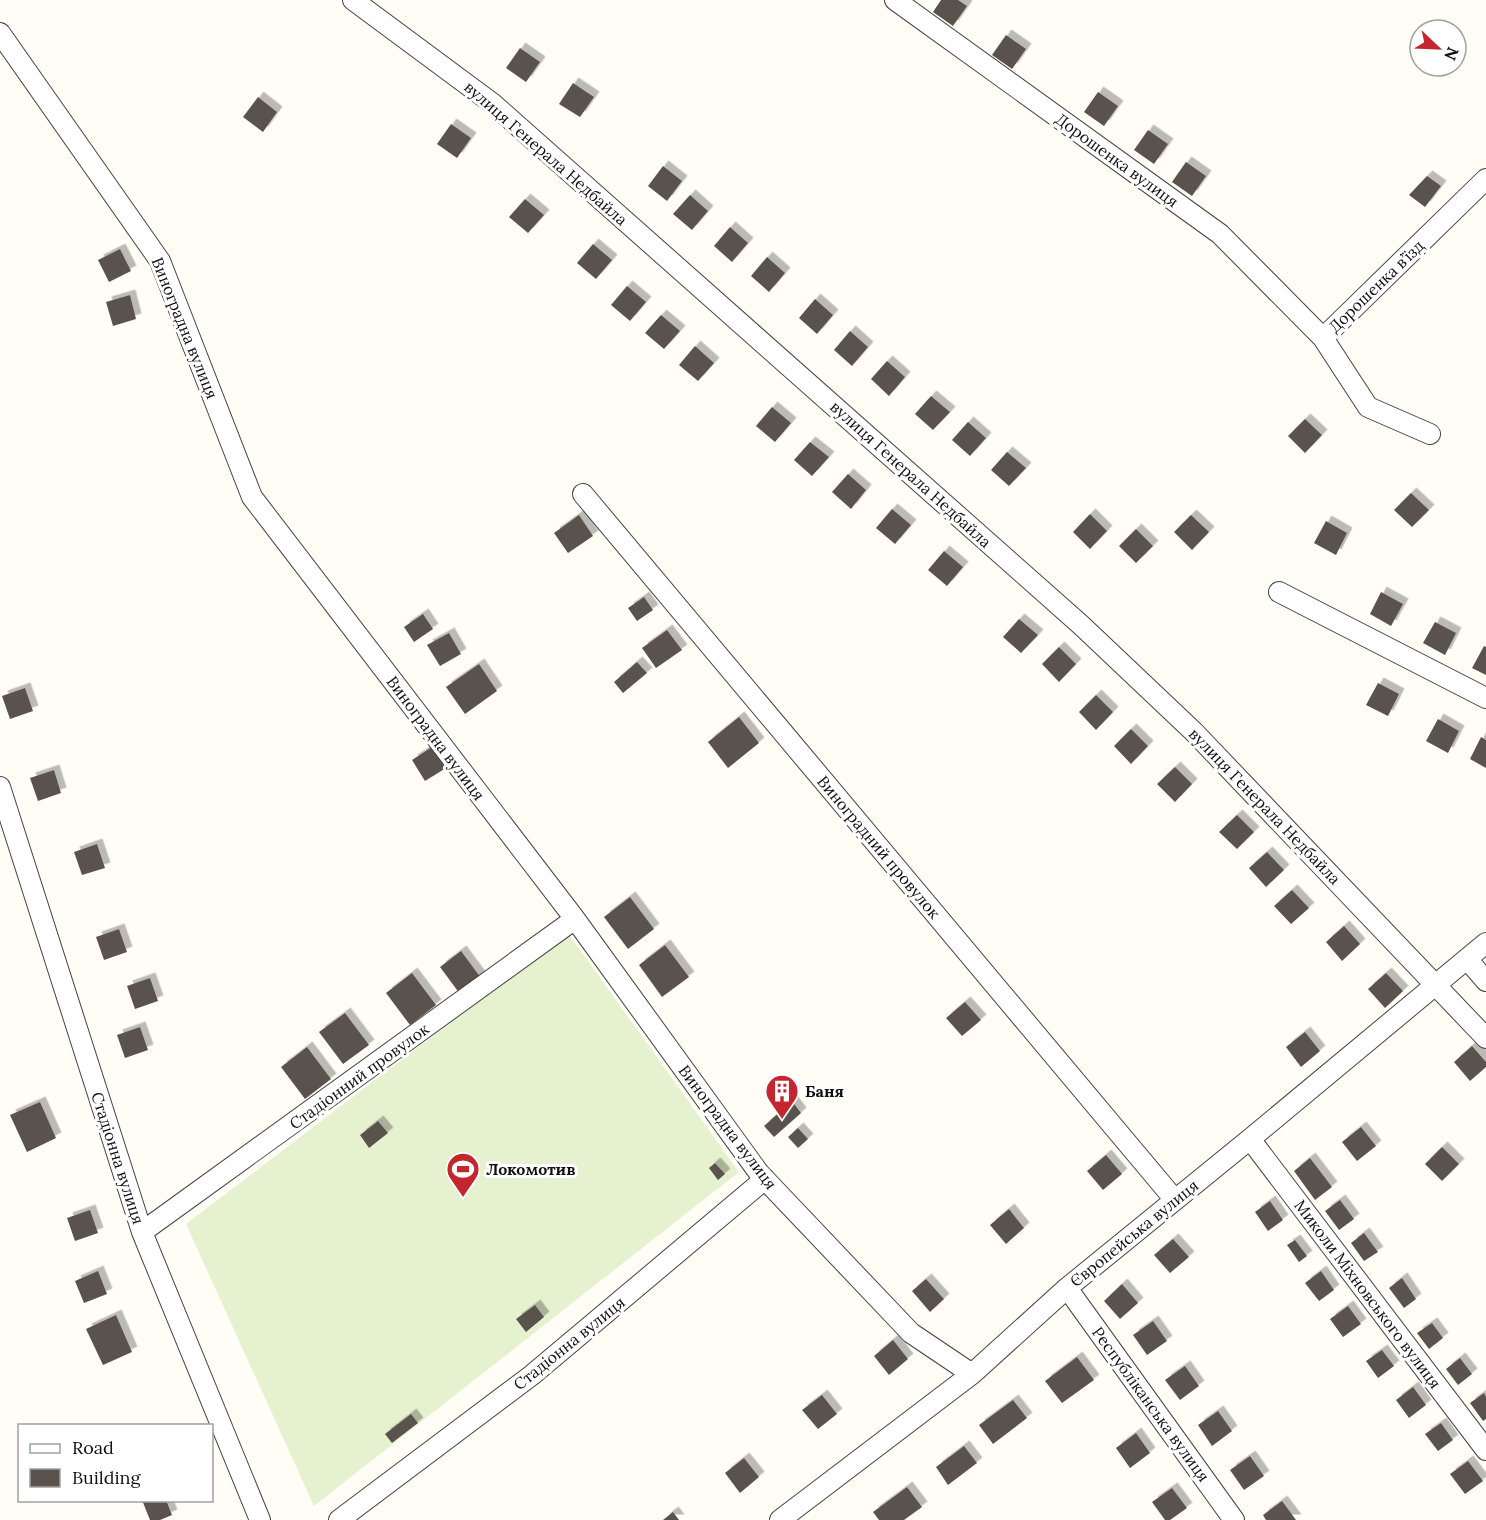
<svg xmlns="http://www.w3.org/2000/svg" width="1486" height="1520" font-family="Lora,serif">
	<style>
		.pitch { fill: #e6f2cf }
		.building { fill: #5a524d; filter: url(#shadow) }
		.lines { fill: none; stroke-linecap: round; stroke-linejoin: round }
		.minor-casing { stroke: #444; stroke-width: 22 }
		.minor { stroke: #fff; stroke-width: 20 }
		.labels { text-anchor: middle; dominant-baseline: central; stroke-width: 6; stroke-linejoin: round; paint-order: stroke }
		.street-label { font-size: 16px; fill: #111; stroke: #fff }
		.poi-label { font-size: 16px; font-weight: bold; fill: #111; stroke: #fff; text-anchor: start }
	</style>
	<defs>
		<filter id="shadow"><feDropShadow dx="5.5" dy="-5.5" stdDeviation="0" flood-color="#0004"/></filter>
	</defs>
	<rect width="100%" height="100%" fill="#fffdf5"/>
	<path class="pitch" d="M568,933L739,1172L314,1506L186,1224Z"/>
	<path class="building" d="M941,0H958L967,6L953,26L933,12Z
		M1006,35L1026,49L1012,69L992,55Z
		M520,48L540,62L526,82L506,68Z
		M573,83L594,97L580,117L559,104Z
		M1098,92L1118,106L1104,126L1084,112Z
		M258,97L277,112L263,132L243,117Z
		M451,124L471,138L457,158L437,144Z
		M1148,130L1168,144L1154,164L1134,150Z
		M1186,162L1206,176L1192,196L1172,182Z
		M663,166L682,181L667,201L648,186Z
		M1427,176L1441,186L1425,207L1409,195Z
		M690,195L708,211L692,230L673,214Z
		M525,199L544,215L528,233L509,217Z
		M730,227L748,243L732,262L714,246Z
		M593,244L612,260L596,279L577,263Z
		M120,249L131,271L109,282L98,260Z
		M767,257L785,273L769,292L751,276Z
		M627,286L646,302L630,321L611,305Z
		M130,295L136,319L113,326L106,302Z
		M815,299L833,315L817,334L799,318Z
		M661,315L680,331L664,349L645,333Z
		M850,331L868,347L852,366L834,350Z
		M695,346L714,363L698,381L679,365Z
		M887,361L905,377L889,396L871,379Z
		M931,396L950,412L933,430L915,414Z
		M772,407L791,423L775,442L756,426Z
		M1305,419L1322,435L1305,453L1288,436Z
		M968,422L986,438L970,456L952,440Z
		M810,442L829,457L812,476L794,460Z
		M1007,452L1026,468L1009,486L991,470Z
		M848,474L866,490L851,509L832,492Z
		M1411,493L1429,510L1412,527L1394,510Z
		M892,509L911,525L895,544L876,528Z
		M1090,514L1107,531L1090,549L1073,532Z
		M579,515L593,536L568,553L554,533Z
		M1191,515L1209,532L1192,550L1174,532Z
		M1326,521L1347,533L1336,555L1314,543Z
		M1136,529L1153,546L1136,563L1119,546Z
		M944,551L963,567L947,586L928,570Z
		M1381,592L1403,604L1391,626L1370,614Z
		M644,597L653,610L637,621L628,608Z
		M423,614L433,629L414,642L404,627Z
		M1019,619L1038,635L1021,653L1003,637Z
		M1435,622L1456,633L1445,655L1423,643Z
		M667,630L682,650L656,668L642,648Z
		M449,633L461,654L440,666L427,645Z
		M1484,646L1486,647V675L1472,668Z
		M1059,647L1076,664L1059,682L1042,664Z
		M637,662L647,673L623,693L614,682Z
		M479,664L497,691L465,714L446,687Z
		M1378,683L1399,694L1388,716L1366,705Z
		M25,688L33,711L10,719L2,696Z
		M1096,695L1113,712L1096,730L1079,712Z
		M739,717L759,743L728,768L708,742Z
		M1438,719L1459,731L1448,753L1426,741Z
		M1131,729L1148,746L1131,764L1114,746Z
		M1481,737L1486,740V768L1470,759Z
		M432,747L446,768L425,781L412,760Z
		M1175,767L1192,784L1175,802L1157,784Z
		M54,770L61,793L38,801L30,778Z
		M1237,815L1254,832L1237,849L1219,832Z
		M97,844L105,868L82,875L74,852Z
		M1267,852L1284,870L1266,887L1249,868Z
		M1292,890L1309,908L1291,924L1274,906Z
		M630,897L654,929L628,949L604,917Z
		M1344,926L1360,944L1342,961L1326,942Z
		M119,929L127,952L104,960L96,937Z
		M665,945L689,977L662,997L639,965Z
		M461,951L481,978L460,994L440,967Z
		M412,973L436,1005L410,1025L386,993Z
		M1386,973L1403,991L1385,1008L1368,989Z
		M150,978L158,1001L135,1009L127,986Z
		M965,1002L981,1020L962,1036L946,1018Z
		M345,1013L369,1045L343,1064L319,1032Z
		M140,1027L148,1050L125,1058L117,1035Z
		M1305,1032L1320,1051L1301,1067L1286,1047Z
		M1472,1046L1486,1062V1067L1470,1081L1454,1062Z
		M307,1047L331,1079L305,1099L281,1067Z
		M792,1101L801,1113L774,1137L764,1126Z
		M40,1102L56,1138L27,1152L10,1115Z
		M378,1121L388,1133L369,1148L360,1135Z
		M1361,1127L1376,1146L1357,1161L1342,1142Z
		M798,1128L808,1139L798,1148L788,1137Z
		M1442,1147L1459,1164L1442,1181L1425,1164Z
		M1106,1155L1122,1174L1103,1190L1087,1171Z
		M1310,1158L1332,1187L1315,1200L1294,1171Z
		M715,1163L725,1174L718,1180L709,1168Z
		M1340,1200L1354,1219L1339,1230L1325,1211Z
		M1270,1201L1283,1220L1268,1231L1255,1212Z
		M1009,1209L1024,1228L1006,1244L990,1225Z
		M90,1210L98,1233L75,1241L67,1218Z
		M1364,1233L1378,1252L1364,1261L1351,1243Z
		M1173,1239L1189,1257L1170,1273L1154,1255Z
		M1295,1240L1307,1256L1299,1262L1287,1245Z
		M98,1271L107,1294L84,1303L75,1281Z
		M1321,1271L1334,1290L1319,1301L1305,1283Z
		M1402,1278L1416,1299L1404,1308L1389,1288Z
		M926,1279L944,1299L930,1312L912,1291Z
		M1122,1284L1138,1303L1120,1319L1104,1301Z
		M535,1305L544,1317L526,1332L516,1319Z
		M1348,1306L1361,1324L1343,1337L1330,1319Z
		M116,1315L132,1352L103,1365L86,1329Z
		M1153,1321L1167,1341L1147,1355L1133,1335Z
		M1432,1323L1443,1338L1429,1349L1417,1333Z
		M893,1340L908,1359L889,1375L874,1356Z
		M1382,1350L1394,1366L1378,1378L1366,1361Z
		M1077,1357L1094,1380L1062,1403L1045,1381Z
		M1460,1358L1472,1374L1458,1385L1446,1369Z
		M1185,1366L1199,1386L1180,1400L1165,1380Z
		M1413,1387L1426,1405L1409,1418L1396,1400Z
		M1484,1393L1486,1397V1419L1483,1421L1470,1403Z
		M822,1395L837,1414L818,1429L802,1410Z
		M1013,1400L1027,1418L993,1444L979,1425Z
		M1218,1411L1232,1431L1212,1446L1198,1425Z
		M411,1414L418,1423L392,1443L385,1434Z
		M1441,1423L1453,1440L1438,1451L1425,1434Z
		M1136,1433L1150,1453L1130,1468L1116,1448Z
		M964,1446L977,1463L948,1485L936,1467Z
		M1250,1456L1264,1476L1244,1490L1230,1470Z
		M744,1458L759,1477L740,1493L725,1473Z
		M1468,1461L1483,1481L1465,1494L1450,1474Z
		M907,1487L922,1507L904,1520H879L873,1512Z
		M1172,1488L1187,1508L1170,1520H1165L1152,1502Z
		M142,1500H166L172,1515L160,1520H150Z
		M1282,1501L1296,1520H1266L1263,1515Z
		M673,1512L679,1520H663Z"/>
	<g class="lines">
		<defs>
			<path id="minor" d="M353,0L492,103L1081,625L1194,732L1486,1038
				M895,0L1220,234L1323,338
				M0,33L160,261L252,497L575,919L759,1173L911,1333L972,1374
				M1430,434L1368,407L1323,338L1486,179
				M583,494L1175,1200
				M1279,592L1486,698
				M0,787L142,1232L260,1520
				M1467,959L1486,981
				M1250,1139L1486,1450
				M142,1232L575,919
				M1067,1288L1234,1520
				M339,1520L532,1375L765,1179
				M780,1520L972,1374L1067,1288L1250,1139L1486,943"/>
		</defs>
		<use href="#minor" class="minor-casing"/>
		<use href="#minor" class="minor"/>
	</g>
	<defs>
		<symbol id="building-pin" viewBox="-11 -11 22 30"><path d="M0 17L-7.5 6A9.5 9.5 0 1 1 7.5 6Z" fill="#c4262e" stroke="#fff"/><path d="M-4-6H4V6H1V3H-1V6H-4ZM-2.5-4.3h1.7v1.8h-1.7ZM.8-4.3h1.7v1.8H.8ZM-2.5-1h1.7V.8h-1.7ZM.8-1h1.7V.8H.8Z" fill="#fff"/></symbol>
		<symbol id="stadium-pin" viewBox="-11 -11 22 30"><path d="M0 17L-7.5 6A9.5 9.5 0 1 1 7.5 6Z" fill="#c4262e" stroke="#fff"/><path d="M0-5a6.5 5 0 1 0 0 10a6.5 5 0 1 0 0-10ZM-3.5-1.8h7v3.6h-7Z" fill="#fff"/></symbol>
	</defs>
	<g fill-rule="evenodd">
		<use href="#building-pin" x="763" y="1072" width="38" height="52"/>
		<use href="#stadium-pin" x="444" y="1150" width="38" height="52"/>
	</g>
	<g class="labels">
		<g class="street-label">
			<text transform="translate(546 153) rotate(41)">вулиця Генерала Недбайла</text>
			<text transform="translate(1117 160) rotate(36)">Дорошенка вулиця</text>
			<text transform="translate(1376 286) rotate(-44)">Дорошенка в’їзд</text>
			<text transform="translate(185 328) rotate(68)">Виноградна вулиця</text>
			<text transform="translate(911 474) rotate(42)">вулиця Генерала Недбайла</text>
			<text transform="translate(436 738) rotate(53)">Виноградна вулиця</text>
			<text transform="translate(1265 806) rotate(46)">вулиця Генерала Недбайла</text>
			<text transform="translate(879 847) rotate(50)">Виноградний провулок</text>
			<text transform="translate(359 1076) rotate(-36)">Стадіонний провулок</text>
			<text transform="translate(728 1127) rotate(53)">Виноградна вулиця</text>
			<text transform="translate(118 1158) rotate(72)">Стадіонна вулиця</text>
			<text transform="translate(1134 1233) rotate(-39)">Європейська вулиця</text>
			<text transform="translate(1368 1294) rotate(53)">Миколи Міхновського вулиця</text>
			<text transform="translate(569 1343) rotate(-39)">Стадіонна вулиця</text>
			<text transform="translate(1151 1404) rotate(54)">Республіканська вулиця</text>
		</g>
		<g class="poi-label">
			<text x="805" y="1091">Баня</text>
			<text x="486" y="1169">Локомотив</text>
		</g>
	</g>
	<rect x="18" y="1424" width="195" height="78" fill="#ffffff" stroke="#a0a0a0" stroke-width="1.5"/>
	<rect x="30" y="1444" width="30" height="9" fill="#ffffff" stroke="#a0a0a0" stroke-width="1.5"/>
	<text x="72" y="1454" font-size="18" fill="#111111">Road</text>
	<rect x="30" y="1469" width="30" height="18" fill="#5a524d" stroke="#a0a0a0" stroke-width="1.5"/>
	<text x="72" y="1484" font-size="18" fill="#111111">Building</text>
	<g transform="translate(1438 48) rotate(113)"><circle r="28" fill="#ffffff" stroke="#a0a0a0" stroke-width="1.5"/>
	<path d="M0-4.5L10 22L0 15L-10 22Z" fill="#c4262e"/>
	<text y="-9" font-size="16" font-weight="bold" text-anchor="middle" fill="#111111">N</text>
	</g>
</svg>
